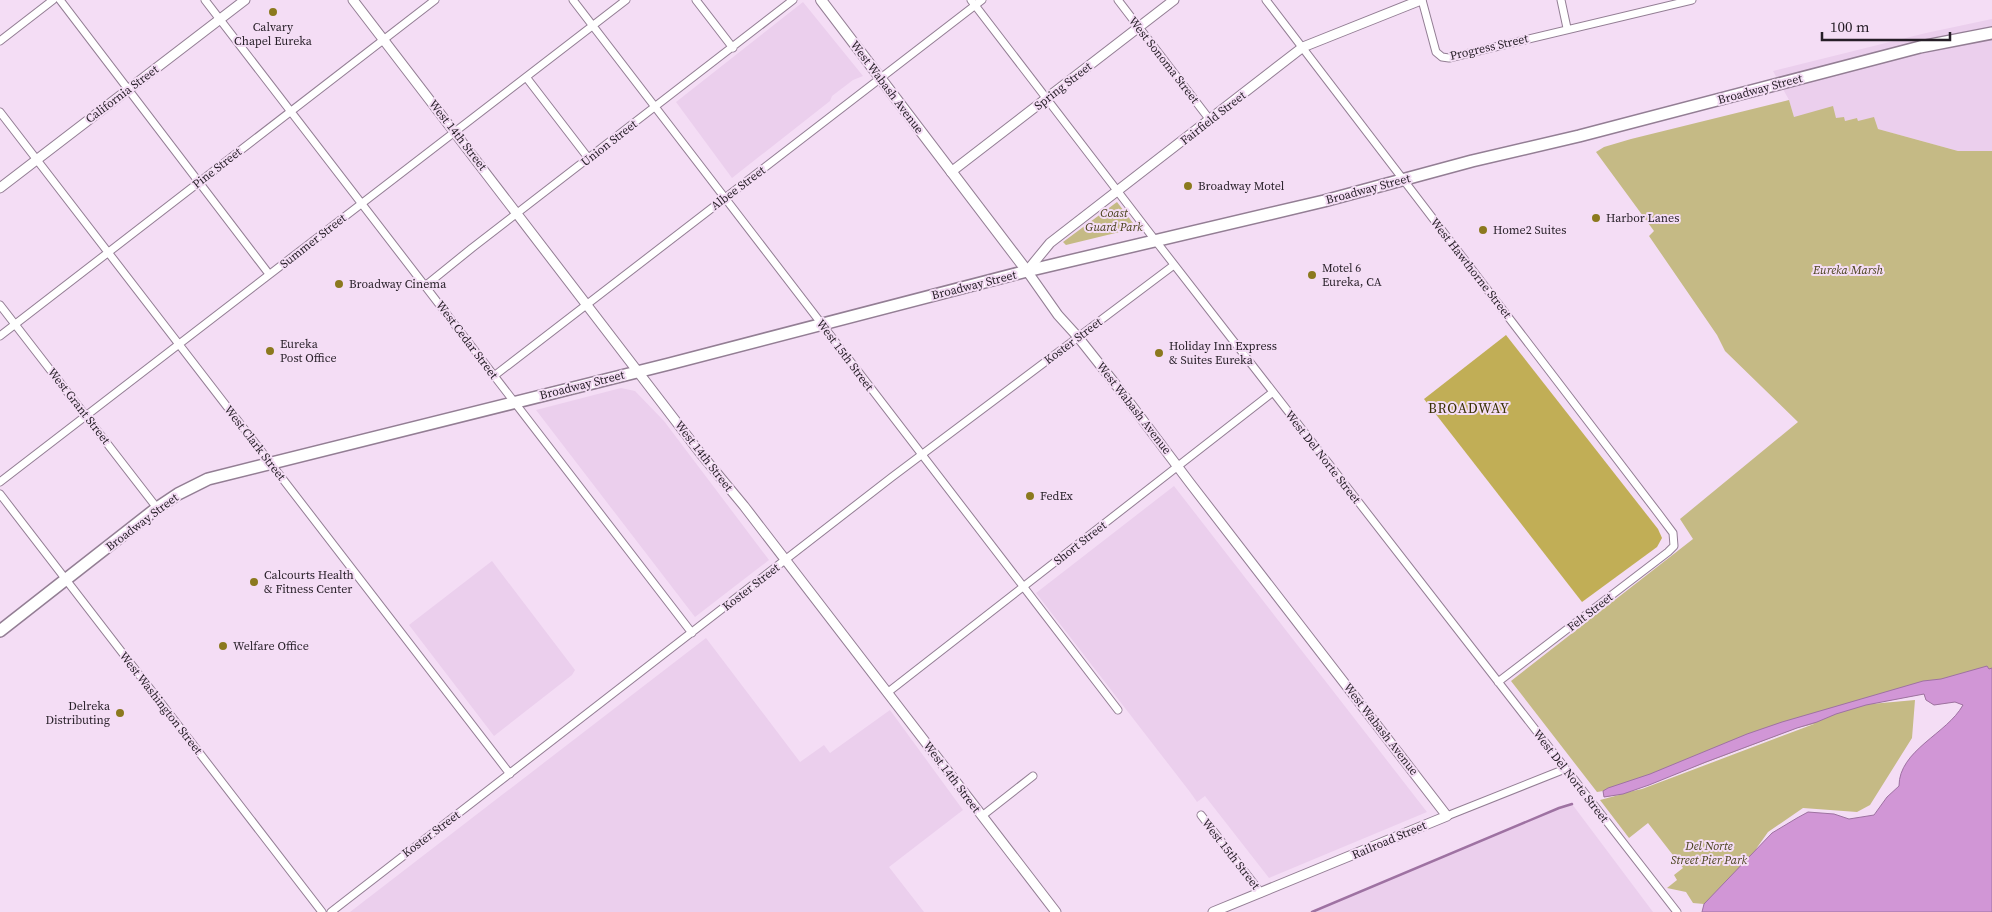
<svg xmlns="http://www.w3.org/2000/svg" width="1992" height="912" font-family="'Source Serif 4',serif">
	<style>
		.built { fill: #ebcfed }
		.green { fill: #c5ba85; fill-rule: evenodd }
		.forest { fill: #c1ae56 }
		.water { fill: #d196d6; stroke: #9e72a2 }
		.lines { fill: none; stroke-linecap: round; stroke-linejoin: round }
		.stream { stroke: #9e72a2; stroke-width: 2.5 }
		.minor-casing { stroke: #937e94; stroke-width: 9 }
		.tertiary-casing { stroke: #937e94; stroke-width: 11 }
		.secondary-casing { stroke: #937e94; stroke-width: 12 }
		.trunk-casing { stroke: #937e94; stroke-width: 14 }
		.minor { stroke: #fff; stroke-width: 7 }
		.tertiary { stroke: #fff; stroke-width: 9 }
		.secondary { stroke: #fff; stroke-width: 10 }
		.trunk { stroke: #fff; stroke-width: 11 }
		.poi-dot { fill: #8b791e; stroke: #f4ddf5; stroke-width: 2 }
		.labels { text-anchor: middle; dominant-baseline: central; stroke-width: 4; stroke-linejoin: round; paint-order: stroke }
		.poi-label { font-size: 12px; fill: #261e27; stroke: #f4ddf5; text-anchor: start }
		.street-label { font-size: 12px; fill: #261e27; stroke: #f4ddf5 }
		.park-label { font-size: 12px; font-style: italic; fill: #4a421d; stroke: #f4ddf5 }
		.neighbourhood-label { font-size: 14px; letter-spacing: 1px; fill: #383004; stroke: #f4ddf5 }
	</style>
	<rect width="100%" height="100%" fill="#f4ddf5"/>
	<path class="built" d="M803,2L863,76L853,80L832,96L830,101L732,178L676,102Z
		M1992,19V151H1958L1878,129L1858,121L1857,118L1845,121L1836,119L1794,117L1789,100L1773,71L1926,33Z
		M621,388L635,391L664,421L769,560L695,617L536,410Z
		M1174,486L1427,812L1269,878L1205,796L1197,802L1190,792L1036,593Z
		M492,561L575,670L572,675L494,736L409,625Z
		M706,638L800,762L824,745L830,753L890,710L963,810L889,867L924,912H350Z
		M1572,804L1653,912H1312L1559,808Z"/>
	<path class="green" d="M1789,100L1794,117L1833,106L1836,118L1844,117L1845,121L1857,118L1858,121L1874,117L1878,129L1958,151H1992V912L1707,901L1704,904L1693,903L1686,892L1667,888L1677,880L1674,875L1683,868L1648,823L1629,838L1600,800L1619,795L1604,797L1603,791L1597,792L1511,681L1693,539L1680,519L1798,422L1725,351L1717,335L1649,236L1654,231L1596,152L1604,147L1631,139ZM1924,694L1926,700L1934,705L1955,702L1963,705L1957,716L1869,829L1824,814L1808,812L1756,849L1768,832L1803,808L1857,812L1870,805L1912,738L1915,700L1871,704ZM1814,724L1642,789L1628,792L1797,728Z
		M1117,202L1133,223L1132,229L1066,245L1063,242Z"/>
	<path class="forest" d="M1506,335L1658,529L1662,538L1657,547L1582,602L1424,399Z"/>
	<path class="water" d="M1987,666L1989,669L1992,668V912H1702L1704,904L1772,833L1797,818L1808,812L1834,814L1849,819L1874,815L1887,797L1899,786C1899,750 1947,734 1963,705L1955,702L1934,705L1926,700L1924,694L1866,705L1836,714L1817,722L1797,728L1706,762L1649,785L1623,794L1604,797L1603,791L1608,788L1650,774L1747,734L1782,722L1923,681L1941,679Z"/>
	<g class="lines">
		<path class="stream" d="M1312,912L1559,808L1572,804"/>
		<defs>
			<path id="minor" d="M60,0L269,274
				M205,0L692,633
				M573,0L1118,710
				M696,0L733,48
				M971,0L1155,240L1677,912
				M1118,0L1210,120
				M1266,0L1658,513L1673,533L1674,546L1668,552L1498,682
				M1422,0L1436,52L1442,57L1449,58L1692,0
				M1561,0L1567,28
				M0,41L53,0
				M526,77L589,159
				M0,112L510,774
				M425,286L472,248L793,0
				M0,305L157,508
				M0,336L435,0
				M494,376L982,0
				M0,482L626,0
				M0,494L322,912
				M887,693L1273,392
				M1201,815L1261,893
				M982,816L1033,776
				M1447,816L1565,769
				M331,912L892,477L1174,265"/>
			<path id="tertiary" d="M353,0L701,454L744,506L1056,912
				M951,172L1174,0
				M0,188L245,0
				M1213,912L1447,816L1190,483L1120,390L1078,337L1058,315L1027,271L1050,243L1303,47L1421,0"/>
			<path id="secondary" d="M821,0L1027,271"/>
			<path id="trunk" d="M0,631L157,508L178,494L208,479L669,364L1027,271L1324,201L1472,161L1579,136L1920,47L1992,33"/>
		</defs>
		<use href="#minor" class="minor-casing"/>
		<use href="#tertiary" class="tertiary-casing"/>
		<use href="#secondary" class="secondary-casing"/>
		<use href="#trunk" class="trunk-casing"/>
		<use href="#minor" class="minor"/>
		<use href="#tertiary" class="tertiary"/>
		<use href="#secondary" class="secondary"/>
		<use href="#trunk" class="trunk"/>
	</g>
	<g class="poi-dot">
		<circle cx="273" cy="12" r="5"/>
		<circle cx="1188" cy="186" r="5"/>
		<circle cx="1596" cy="218" r="5"/>
		<circle cx="1483" cy="230" r="5"/>
		<circle cx="1312" cy="275" r="5"/>
		<circle cx="339" cy="284" r="5"/>
		<circle cx="270" cy="351" r="5"/>
		<circle cx="1159" cy="353" r="5"/>
		<circle cx="1030" cy="496" r="5"/>
		<circle cx="254" cy="582" r="5"/>
		<circle cx="223" cy="646" r="5"/>
		<circle cx="120" cy="713" r="5"/>
	</g>
	<g class="labels">
		<g class="poi-label">
			<text x="273" y="27" text-anchor="middle">Calvary<tspan x="273" dy="14">Chapel Eureka</tspan></text>
			<text x="1198" y="186">Broadway Motel</text>
			<text x="1606" y="218">Harbor Lanes</text>
			<text x="1493" y="230">Home2 Suites</text>
			<text x="1322" y="268">Motel 6<tspan x="1322" dy="14">Eureka, CA</tspan></text>
			<text x="349" y="284">Broadway Cinema</text>
			<text x="280" y="344">Eureka<tspan x="280" dy="14">Post Office</tspan></text>
			<text x="1169" y="346">Holiday Inn Express<tspan x="1169" dy="14">&amp; Suites Eureka</tspan></text>
			<text x="1040" y="496">FedEx</text>
			<text x="264" y="575">Calcourts Health<tspan x="264" dy="14">&amp; Fitness Center</tspan></text>
			<text x="233" y="646">Welfare Office</text>
			<text x="110" y="706" text-anchor="end">Delreka<tspan x="110" dy="14">Distributing</tspan></text>
		</g>
		<g class="street-label">
			<text transform="translate(1489 47) rotate(-13)">Progress Street</text>
			<text transform="translate(1164 60) rotate(52)">West Sonoma Street</text>
			<text transform="translate(1063 86) rotate(-38)">Spring Street</text>
			<text transform="translate(887 87) rotate(53)">West Wabash Avenue</text>
			<text transform="translate(1760 89) rotate(-15)">Broadway Street</text>
			<text transform="translate(122 94) rotate(-37)">California Street</text>
			<text transform="translate(1213 118) rotate(-38)">Fairfield Street</text>
			<text transform="translate(458 135) rotate(52)">West 14th Street</text>
			<text transform="translate(609 143) rotate(-38)">Union Street</text>
			<text transform="translate(217 168) rotate(-38)">Pine Street</text>
			<text transform="translate(738 188) rotate(-37)">Albee Street</text>
			<text transform="translate(1368 189) rotate(-15)">Broadway Street</text>
			<text transform="translate(313 241) rotate(-38)">Summer Street</text>
			<text transform="translate(1471 268) rotate(52)">West Hawthorne Street</text>
			<text transform="translate(974 285) rotate(-14)">Broadway Street</text>
			<text transform="translate(467 340) rotate(53)">West Cedar Street</text>
			<text transform="translate(1073 341) rotate(-37)">Koster Street</text>
			<text transform="translate(845 355) rotate(53)">West 15th Street</text>
			<text transform="translate(582 385) rotate(-14)">Broadway Street</text>
			<text transform="translate(79 406) rotate(52)">West Grant Street</text>
			<text transform="translate(1134 408) rotate(52)">West Wabash Avenue</text>
			<text transform="translate(255 443) rotate(52)">West Clark Street</text>
			<text transform="translate(704 456) rotate(52)">West 14th Street</text>
			<text transform="translate(1323 457) rotate(52)">West Del Norte Street</text>
			<text transform="translate(142 522) rotate(-37)">Broadway Street</text>
			<text transform="translate(1080 543) rotate(-38)">Short Street</text>
			<text transform="translate(751 587) rotate(-38)">Koster Street</text>
			<text transform="translate(1590 612) rotate(-38)">Felt Street</text>
			<text transform="translate(161 703) rotate(52)">West Washington Street</text>
			<text transform="translate(1381 729) rotate(52)">West Wabash Avenue</text>
			<text transform="translate(1571 776) rotate(52)">West Del Norte Street</text>
			<text transform="translate(952 777) rotate(53)">West 14th Street</text>
			<text transform="translate(431 834) rotate(-37)">Koster Street</text>
			<text transform="translate(1389 840) rotate(-23)">Railroad Street</text>
			<text transform="translate(1231 854) rotate(52)">West 15th Street</text>
		</g>
		<g class="park-label">
			<text x="1114" y="213">Coast<tspan x="1114" dy="14">Guard Park</tspan></text>
			<text x="1848" y="270">Eureka Marsh</text>
			<text x="1709" y="846">Del Norte<tspan x="1709" dy="14">Street Pier Park</tspan></text>
		</g>
		<g class="neighbourhood-label">
			<text x="1469" y="408">BROADWAY</text>
		</g>
	</g>
	<path d="M1822 32v8h128v-8" fill="none" stroke="#261e27" stroke-width="2.5"/>
	<text x="1830" y="32" font-size="15" fill="#261e27" stroke="#f4ddf5" stroke-width="4" paint-order="stroke">100 m</text>
</svg>
